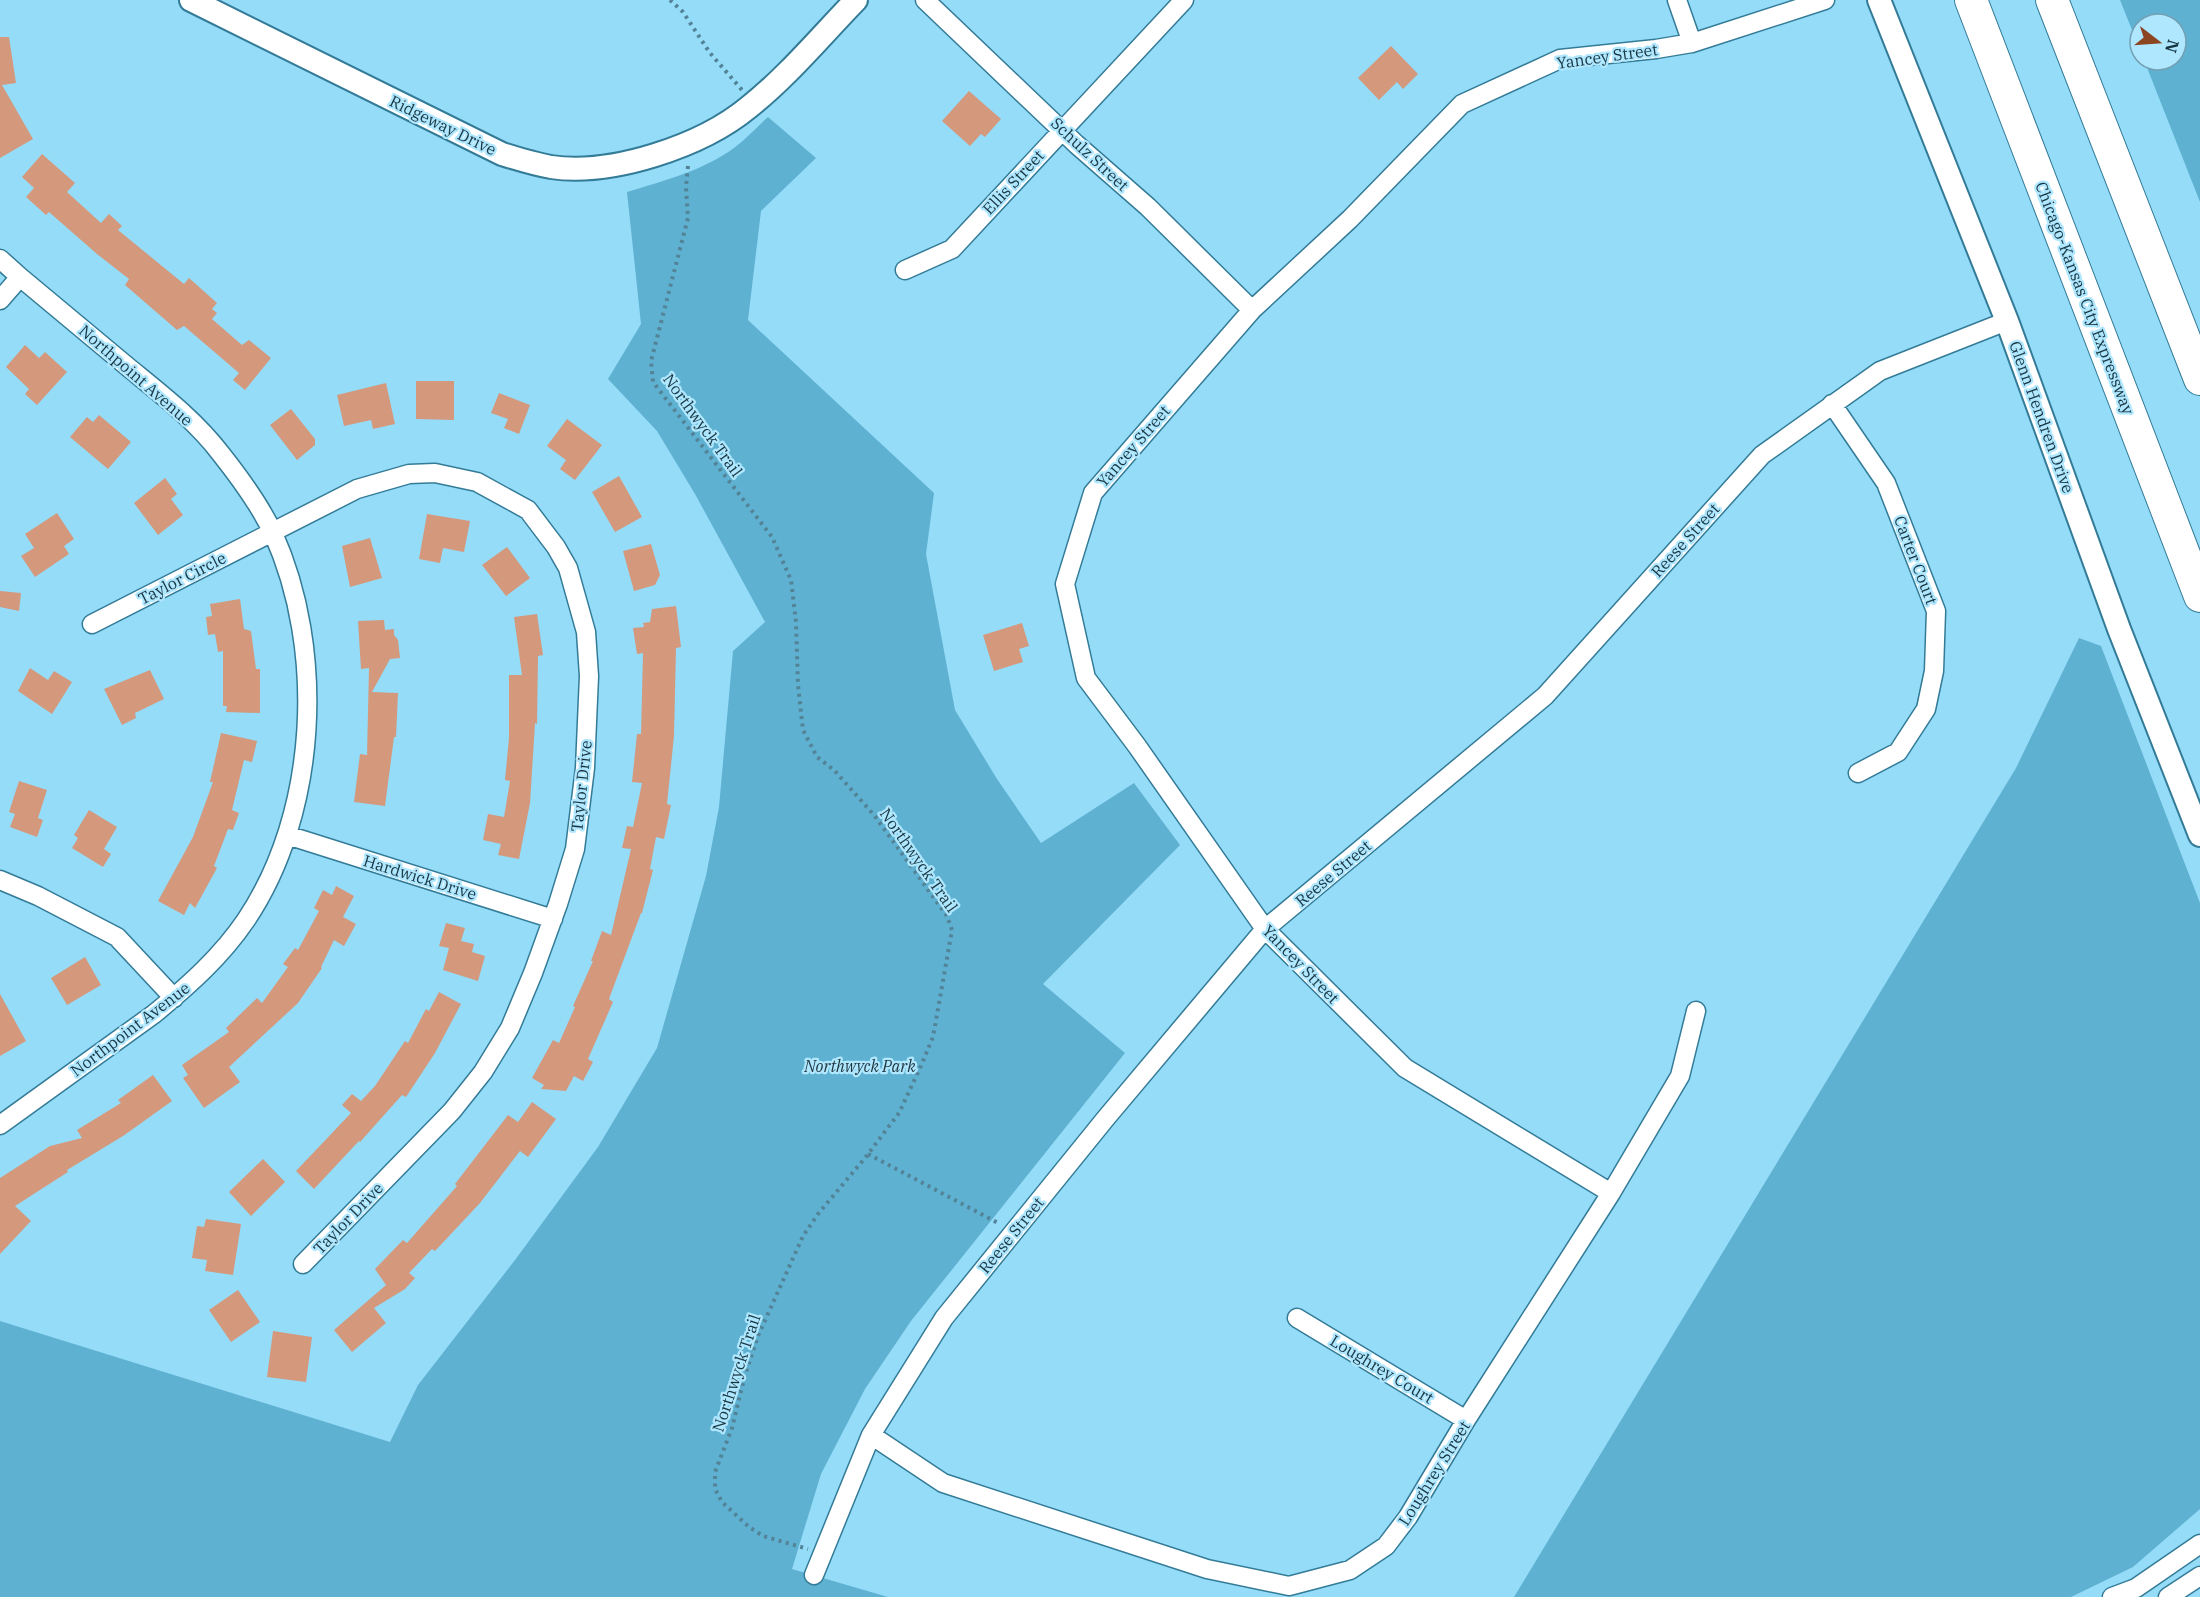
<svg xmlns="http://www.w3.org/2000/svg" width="2200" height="1597" font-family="'IBM Plex Serif',serif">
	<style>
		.green { fill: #5fb1d1 }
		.building { fill: #d4987c }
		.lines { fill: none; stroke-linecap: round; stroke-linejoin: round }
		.minor-casing { stroke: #337b96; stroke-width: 21 }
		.tertiary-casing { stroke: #337b96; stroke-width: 26 }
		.motorway-casing { stroke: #337b96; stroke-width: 34 }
		.path { stroke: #528397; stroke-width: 4; stroke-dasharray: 3 4.5; stroke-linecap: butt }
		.minor { stroke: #fff; stroke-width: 18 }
		.tertiary { stroke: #fff; stroke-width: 22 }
		.motorway { stroke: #fff; stroke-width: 32 }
		.labels { text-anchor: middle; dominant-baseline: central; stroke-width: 4.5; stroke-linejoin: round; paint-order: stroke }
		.street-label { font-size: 16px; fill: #183642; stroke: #afe7ff }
		.park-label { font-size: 16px; font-style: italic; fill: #1f343d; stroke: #afe7ff }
	</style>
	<rect width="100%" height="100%" fill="#95dcf9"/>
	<path class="green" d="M2120,0H2200V202L2144,60H2176V24H2140V50Z
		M768,117L816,158L761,211L748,320L934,493L926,554L955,710L997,779L1041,843L1134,783L1180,845L1043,984L1125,1053L911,1321L865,1389L821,1474L792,1569L888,1597H0V1321L390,1442L418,1385L515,1260L598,1147L657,1048L706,876L719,807L733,651L765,622L695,494L657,431L608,379L641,324L627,192C663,181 702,171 734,148C746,139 757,127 768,117Z
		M2079,638L2101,646L2200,903V1509L2133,1567L2071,1597H1514L2016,768Z"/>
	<path class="building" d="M0,37H9L16,83L2,85L33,139L0,158Z
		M1391,46L1418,74L1403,89L1397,82L1379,100L1358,78Z
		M969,91L1001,119L985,137L981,134L970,146L942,121Z
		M42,154L75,183L67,192L101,223L109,214L122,226L118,230L184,284L189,278L217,303L212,309L217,313L212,319L242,345L249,340L271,358L245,390L233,380L239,373L184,326L177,330L125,285L129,279L97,254L49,212L46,215L26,197L34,188L22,177Z
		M25,345L39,358L45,352L67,372L37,405L25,394L29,389L6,367Z
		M416,381H454V420L416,419Z
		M386,383L395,424L373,429L371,420L344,426L337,395Z
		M499,393L530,405L519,434L504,428L508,419L491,413Z
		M291,409L315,439V445L297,460L270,425Z
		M99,415L131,442L108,469L70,437L87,417L93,422Z
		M567,419L602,445L575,480L560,469L566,460L547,446Z
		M619,476L642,517L615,532L592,492Z
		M165,478L177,494L171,499L183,515L158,535L134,503Z
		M57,513L74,539L64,546L69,554L35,577L21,556L34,548L25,534Z
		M427,514L470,521L464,552L443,548L440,563L419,559Z
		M370,538L382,578L350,587L342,546Z
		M651,544L660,575L655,585L634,591L623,551Z
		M507,547L530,578L506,596L482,565Z
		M0,591L21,593L19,611L0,607Z
		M240,599L244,629L251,631L256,669H260V713L226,712L227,706H223V651L218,652L215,634L208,635L206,617L212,616L210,604Z
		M676,606L681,647L676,648L674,736L667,804L671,805L664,839L656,837L650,869L653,870L642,913H641L609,999L613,1002L588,1059L593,1062L583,1081L574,1076L566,1091L541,1089L544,1085L532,1078L553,1040L559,1043L575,1007L573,1006L593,961H591L602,931L611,935L631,849L622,848L627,826L633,827L642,783L632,782L637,734H641L643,653L637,654L633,628L644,627L643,623L650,622L652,609Z
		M537,614L543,655L538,656L537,724L535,723L530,803L519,859L498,855L501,844L483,840L488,814L504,817L510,781L505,780L509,738V675H522L514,617Z
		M384,620L385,630L394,629V635L398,640L400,658L390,659L372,692L398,693L396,737H394L385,806L354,802L360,754L367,755L369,668L361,669L358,621Z
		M1022,623L1029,646L1019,649L1023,662L994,671L983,635Z
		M30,668L48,680L54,671L72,682L52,714L18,691Z
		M150,670L164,699L135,713L136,718L122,725L104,689Z
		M221,733L257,741L252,762L244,760L232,810L239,813L233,830L228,829L214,866L217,868L195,908L190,903L184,915L158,901L193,837L213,782H210Z
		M19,781L47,790L38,818L43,820L37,837L10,827L15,814L9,812Z
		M89,810L117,827L104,849L111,854L103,867L72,848L78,838L74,835Z
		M336,886L354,896L343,917L356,924L344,946L334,940L321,967L322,968L298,1003L229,1067L240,1082L204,1108L183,1078L188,1075L182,1065L229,1032L226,1028L257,998L262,1003L288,967L283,964L295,948L298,950L319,911L314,908L323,890L332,895Z
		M446,923L465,928L461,941L474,944L472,952L485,956L478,981L443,970L449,948L439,946Z
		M85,957L101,985L67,1005L51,978Z
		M439,992L461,1004L435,1053L406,1097L402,1095L360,1142L359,1141L314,1189L296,1171L351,1113L342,1105L352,1094L361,1101L375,1086L405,1041L408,1043L426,1009L429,1011Z
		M0,994L26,1041L0,1056Z
		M153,1075L172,1101L123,1136L67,1170L68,1172L15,1206L31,1221L0,1254V1178L50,1146L82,1138L77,1130L121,1103L118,1100Z
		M532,1102L556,1119L528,1157L520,1151L480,1203L435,1251L432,1249L409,1273L415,1278L405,1289L374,1308L386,1323L352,1352L334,1330L386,1285L375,1269L403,1240L407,1243L457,1186L455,1184L508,1115L518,1122Z
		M263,1159L285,1182L251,1216L229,1192Z
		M206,1219L241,1224L233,1275L205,1271L207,1260L192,1258L197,1226L204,1227Z
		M238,1290L260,1322L231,1342L209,1310Z
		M273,1331L312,1337L306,1382L267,1377Z"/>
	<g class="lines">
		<defs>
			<path id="minor" d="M925,0L1076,144L1148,207L1252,310
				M1677,0L1692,43
				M0,259L20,277C56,307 92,337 128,367C161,394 195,420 221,454C240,478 260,505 273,533C326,650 318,813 246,920C221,957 188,986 154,1014L0,1125
				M905,270L952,249L1184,0
				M0,300L20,277
				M1832,404L1886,483L1936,611L1934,671L1926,709L1898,752L1858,773
				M92,624L357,489L409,474L435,473L477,482L528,510L556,547L568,568L586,632L589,676L585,768L575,849L558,904L533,973L510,1028L483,1072L452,1111L303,1264
				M287,835L553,919
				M0,880L38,896L117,937L174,998
				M1611,1193L1405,1068L1265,929L1137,746L1086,678L1065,584L1093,493L1252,310L1350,219L1462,104L1560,59L1656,49L1692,43L1825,0
				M1297,1318L1466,1420
				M871,1435L943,1483L1207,1569L1289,1586L1350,1570L1386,1546L1408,1517L1466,1420L1611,1193L1680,1076L1696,1011
				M814,1575L871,1435L944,1318L1106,1118L1265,929L1545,696L1762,455L1880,371L2007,321
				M2112,1597L2136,1588L2200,1544
				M2168,1597L2200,1576"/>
			<path id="tertiary" d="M191,0L502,154C518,159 534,164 551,167C612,176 702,146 749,107C788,76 821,36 856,0
				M1879,0L2007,321L2119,629L2200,835"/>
			<path id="motorway" d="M1971,0L2200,596
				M2052,0L2200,379"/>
		</defs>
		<use href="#minor" class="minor-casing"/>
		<use href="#tertiary" class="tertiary-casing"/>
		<use href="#motorway" class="motorway-casing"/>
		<path class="path" d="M670,0L683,12L710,53L742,90
			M688,166L686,187L688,218L651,361L653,382L772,537L791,580L796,622L798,685L803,730L817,757L834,770L874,815L947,916L952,930L933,1037L920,1068L899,1113L865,1158L818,1214L803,1236L758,1336L745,1375L732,1428L715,1472V1489L722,1502L749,1527L763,1536L808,1549
			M868,1154L1000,1224"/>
		<use href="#minor" class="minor"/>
		<use href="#tertiary" class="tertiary"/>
		<use href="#motorway" class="motorway"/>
	</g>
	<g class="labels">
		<g class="street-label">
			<text transform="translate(1607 56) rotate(-8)">Yancey Street</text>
			<text transform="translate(443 125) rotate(26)">Ridgeway Drive</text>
			<text transform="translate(1090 154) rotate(43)">Schulz Street</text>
			<text transform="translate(1013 182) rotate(-47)">Ellis Street</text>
			<text transform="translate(2085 298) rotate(69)">Chicago-Kansas City Expressway</text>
			<text transform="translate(136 375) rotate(41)">Northpoint Avenue</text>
			<text transform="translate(2042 417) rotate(70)">Glenn Hendren Drive</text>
			<text transform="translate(703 425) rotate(54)">Northwyck Trail</text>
			<text transform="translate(1133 446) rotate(-49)">Yancey Street</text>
			<text transform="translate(1685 540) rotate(-48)">Reese Street</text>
			<text transform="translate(1916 560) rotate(69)">Carter Court</text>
			<text transform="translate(182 578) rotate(-27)">Taylor Circle</text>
			<text transform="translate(581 786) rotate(-84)">Taylor Drive</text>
			<text transform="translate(919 860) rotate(55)">Northwyck Trail</text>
			<text transform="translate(1333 873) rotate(-40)">Reese Street</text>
			<text transform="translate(420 877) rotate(17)">Hardwick Drive</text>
			<text transform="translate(1301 964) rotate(46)">Yancey Street</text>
			<text transform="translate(130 1029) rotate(-37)">Northpoint Avenue</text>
			<text transform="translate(348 1218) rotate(-46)">Taylor Drive</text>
			<text transform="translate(1011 1235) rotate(-51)">Reese Street</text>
			<text transform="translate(1382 1369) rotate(31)">Loughrey Court</text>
			<text transform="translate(736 1373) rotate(-72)">Northwyck Trail</text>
			<text transform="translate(1434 1473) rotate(-58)">Loughrey Street</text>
		</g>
		<g class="park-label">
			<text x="860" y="1066">Northwyck Park</text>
		</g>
	</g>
	<g transform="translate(2158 42) rotate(107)"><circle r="28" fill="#afe7ff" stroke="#73a0b3" stroke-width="1.5"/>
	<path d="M0-4.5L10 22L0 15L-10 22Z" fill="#8b4521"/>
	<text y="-9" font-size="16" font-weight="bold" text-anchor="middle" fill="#183642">N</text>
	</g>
</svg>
